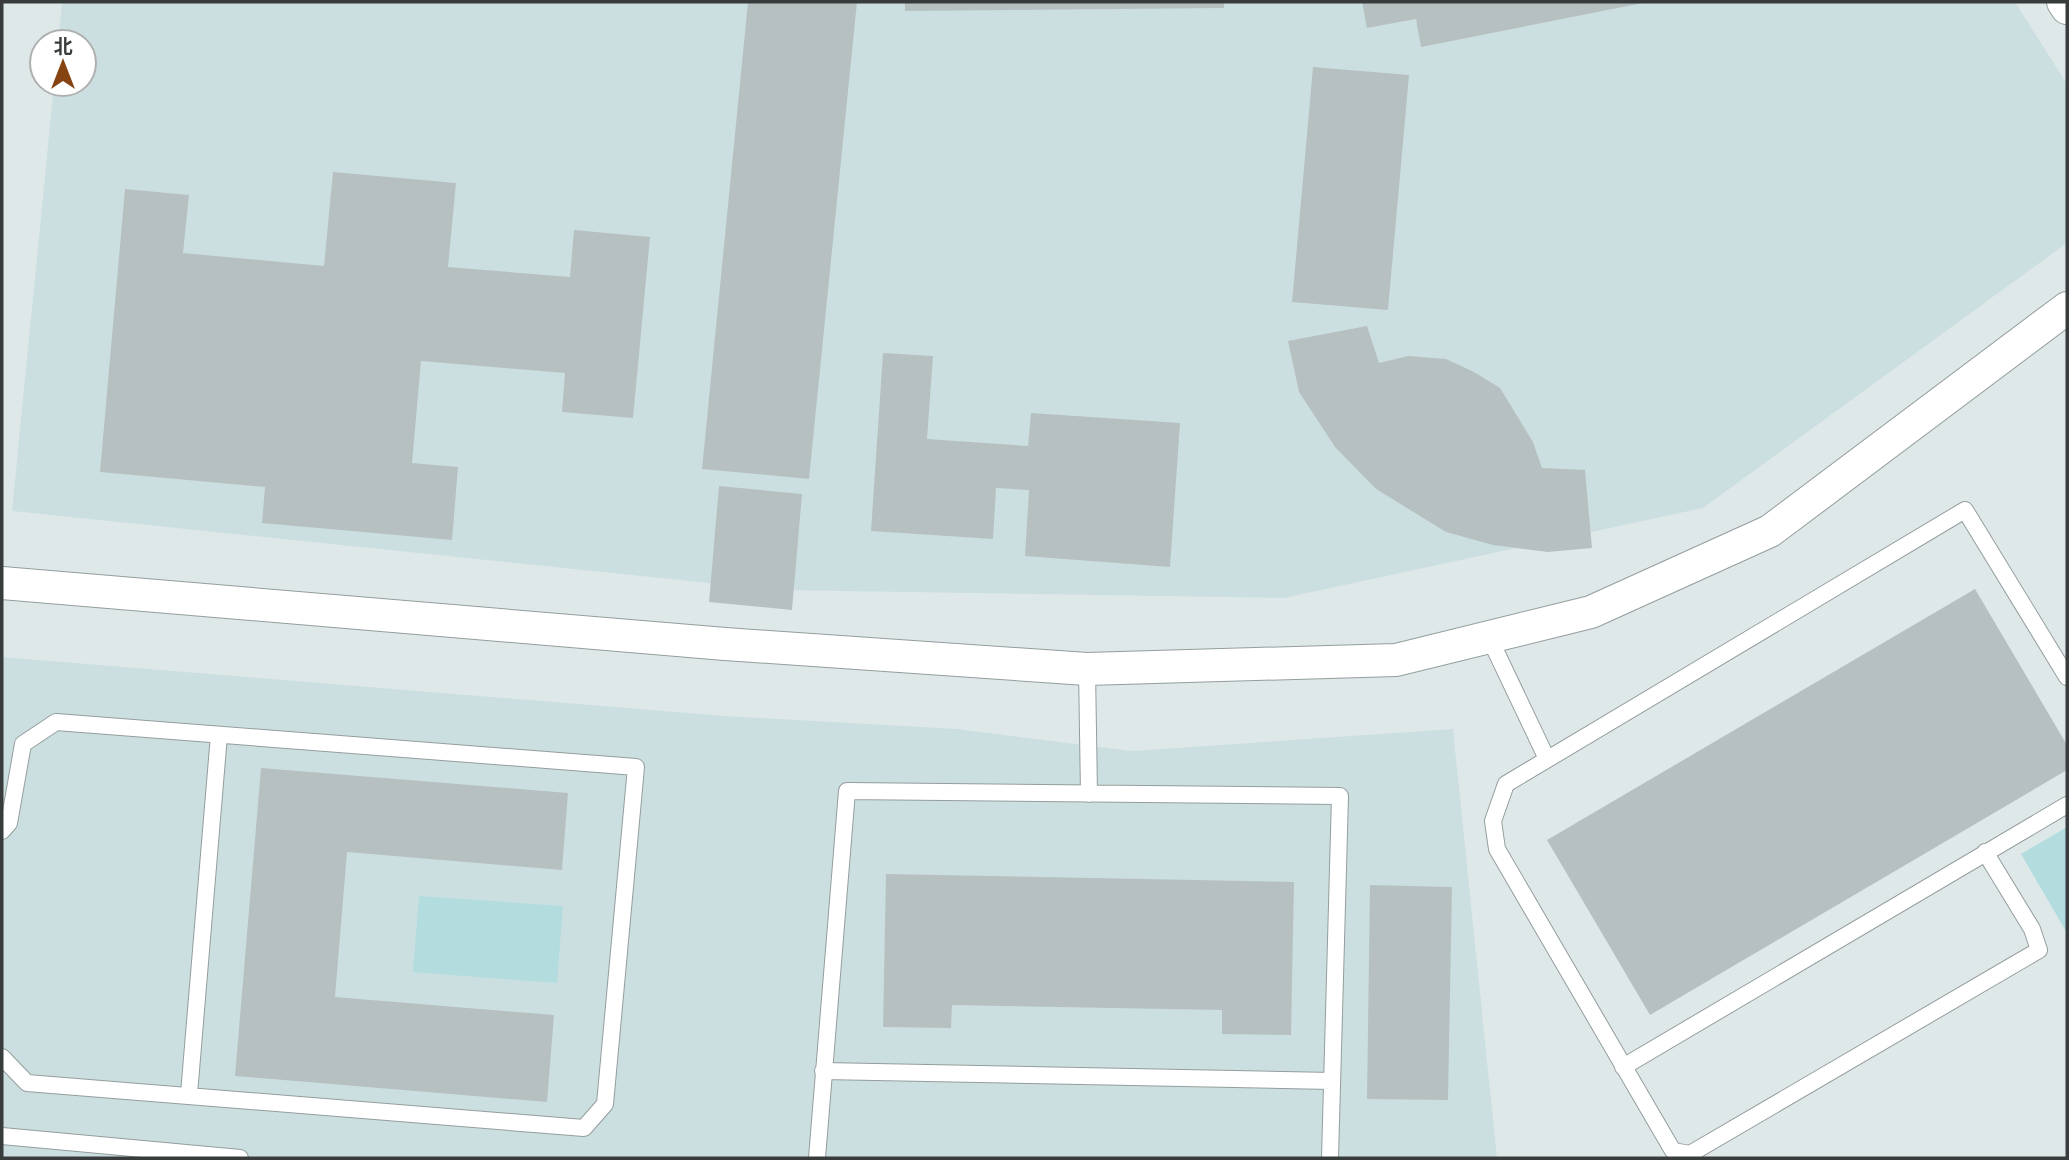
<svg xmlns="http://www.w3.org/2000/svg" width="2069" height="1160" font-family="Manrope,'Noto Sans SC',sans-serif">
	<style>
		.built { fill: #ccdfe0 }
		.green { fill: #b2dcde }
		.building { fill: #b7c0c1 }
		.lines { fill: none; stroke-linecap: round; stroke-linejoin: round }
		.service-casing { stroke: #949d9d; stroke-width: 18 }
		.minor-casing { stroke: #949d9d; stroke-width: 34 }
		.service { stroke: #fff; stroke-width: 16 }
		.minor { stroke: #fff; stroke-width: 32 }
	</style>
	<rect width="100%" height="100%" fill="#dfe8e9"/>
	<path class="built" d="M62,2H2015L2067,84V243L1703,508L1284,598L775,590L12,511L54,84H84V42H58Z
		M2,657L725,716L957,729L1132,751L1453,729L1497,1158H2Z"/>
	<path class="green" d="M2067,827V933L2021,854Z
		M419,896L563,906L557,983L413,972Z"/>
	<path class="building" d="M748,2H857L809,479L702,469Z
		M905,2H1224V8L905,11Z
		M1362,2H1643V3L1421,47L1416,19L1367,28Z
		M1313,67L1409,75L1388,310L1292,302Z
		M333,172L456,183L448,267L570,277L574,230L650,237L633,418L562,412L565,373L421,361L412,463L458,467L452,540L262,523L265,487L100,472L125,189L189,195L183,253L324,266Z
		M1367,326L1379,363L1408,356L1446,359L1474,372L1500,388L1533,442L1542,468L1585,470L1592,548L1548,552L1493,545L1446,532L1376,489L1335,447L1299,392L1288,341Z
		M883,353L933,356L927,439L1028,446L1031,413L1180,423L1170,567L1025,556L1029,490L996,488L993,539L871,531Z
		M719,486L802,494L792,610L709,602Z
		M1975,589L2067,745V770L1650,1015L1547,840Z
		M261,768L568,793L562,870L347,852L335,997L554,1015L547,1102L235,1076Z
		M886,874L1294,882L1291,1035L1222,1034V1010L952,1005L951,1028L883,1027Z
		M1370,885L1452,887L1448,1100L1367,1099Z"/>
	<g class="lines">
		<defs>
			<path id="service" d="M1489,637L1547,759
				M1087,669L1089,794
				M2,831L9,823L23,744L56,722L636,767L605,1104L584,1128L27,1083L2,1057
				M1985,852L2032,929L2039,950L1690,1154L1673,1151L1497,849L1493,821L1506,784L1965,510L2067,677
				M1623,1067L2067,805
				M823,1071L1332,1081
				M189,1094L219,735
				M2,1136L240,1158
				M817,1158L847,791L1340,796L1330,1158"/>
			<path id="minor" d="M2063,2L2067,8
				M2,583L725,644L1087,669L1396,660L1591,612L1770,531L2067,308"/>
		</defs>
		<use href="#service" class="service-casing"/>
		<use href="#minor" class="minor-casing"/>
		<use href="#service" class="service"/>
		<use href="#minor" class="minor"/>
	</g>
	<rect width="2069" height="1160" fill="none" stroke="#383c3c" stroke-width="7"/>
	<g transform="translate(63 63)"><circle r="33" fill="#ffffff" stroke="#afb1b1" stroke-width="2"/>
	<path d="M0-5L12 26L0 18L-12 26Z" fill="#864413"/>
	<text y="-10" font-size="19" font-weight="bold" text-anchor="middle" fill="#383c3c">北</text>
	</g>
</svg>
